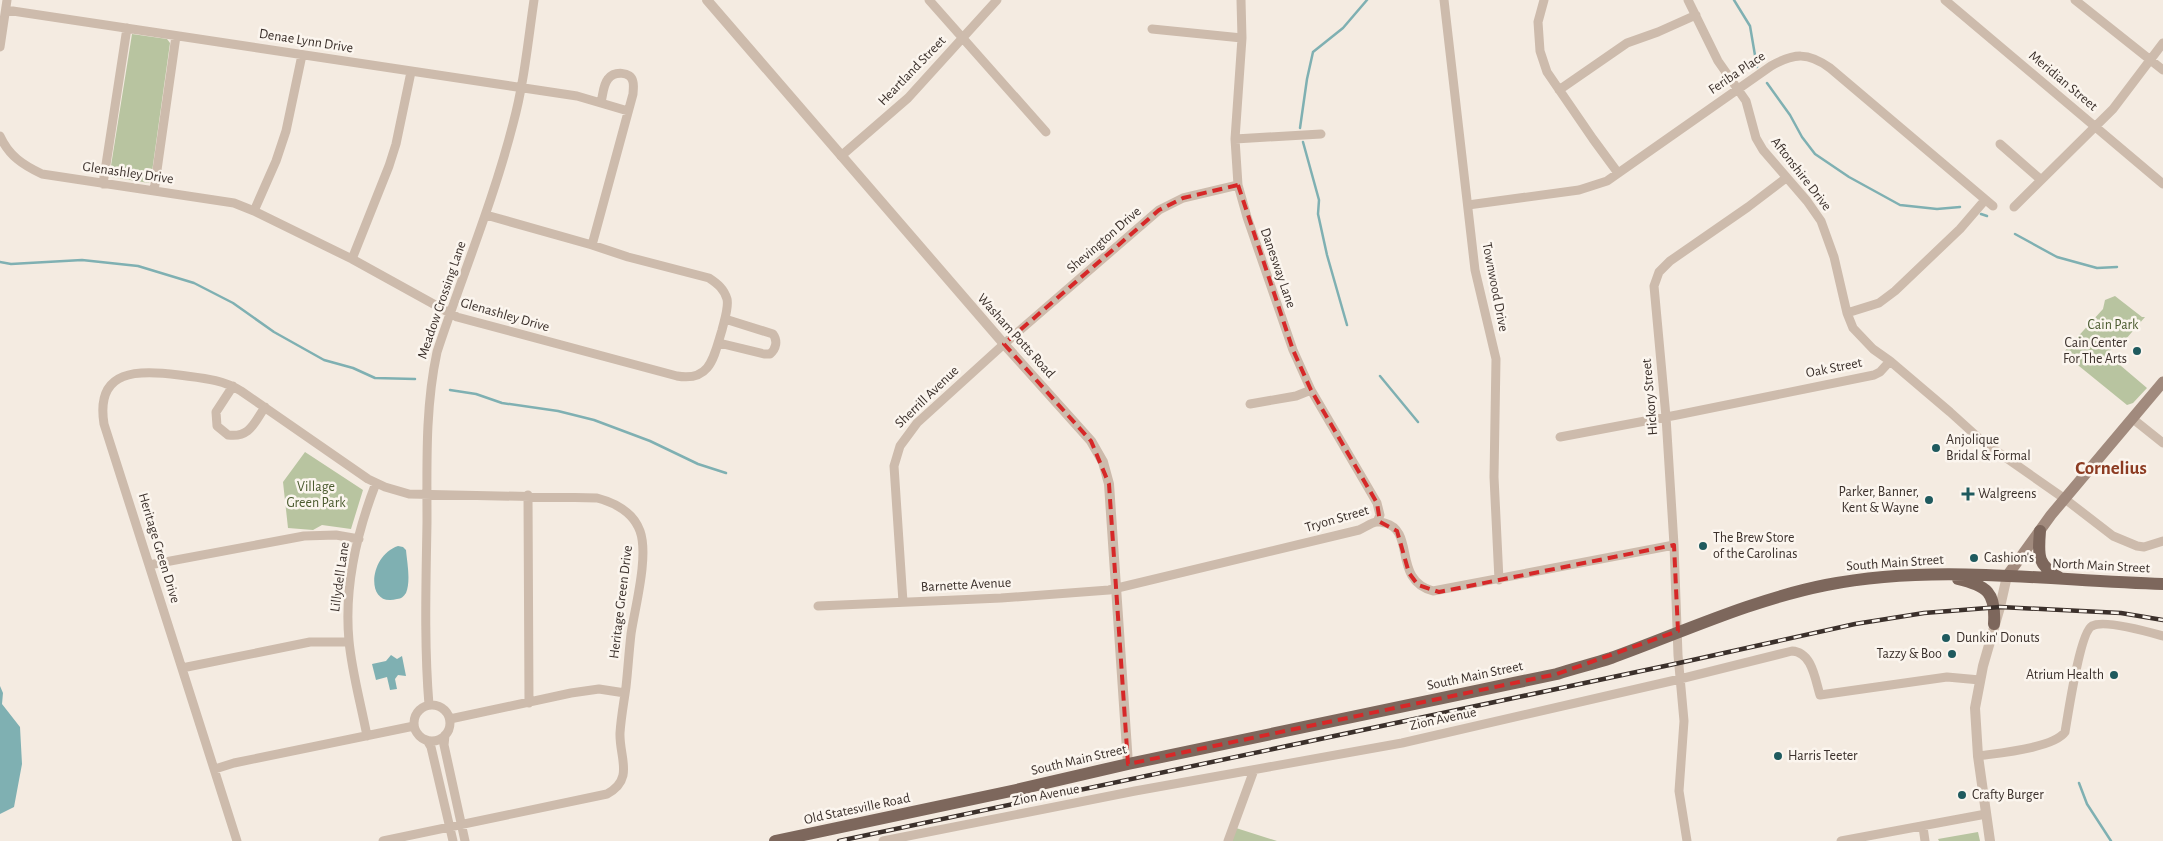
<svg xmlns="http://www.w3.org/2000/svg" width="2163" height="841" font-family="'Alegreya Sans',sans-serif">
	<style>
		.green { fill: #b8c4a0 }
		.water { fill: #7fb0b2 }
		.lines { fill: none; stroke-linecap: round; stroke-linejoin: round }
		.stream { stroke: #7fb0b2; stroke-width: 2.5 }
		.minor { stroke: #cdbbac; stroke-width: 9 }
		.tertiary { stroke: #cdbbac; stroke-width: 10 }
		.secondary { stroke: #a18a7d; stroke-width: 11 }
		.primary { stroke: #7d675c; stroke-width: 12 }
		.rail-casing { stroke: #3b302b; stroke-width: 4.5 }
		.rail { stroke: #fbf5ee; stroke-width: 2.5; stroke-dasharray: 8; stroke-linecap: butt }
		.marked { fill: none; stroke: #d62828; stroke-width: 4; stroke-dasharray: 10 6; stroke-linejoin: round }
		.poi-dot { fill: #1f5a5e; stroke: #fbf5ee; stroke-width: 2 }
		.labels { text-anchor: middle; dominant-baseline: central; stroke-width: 5; stroke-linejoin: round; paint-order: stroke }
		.street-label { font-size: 14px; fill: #3b302b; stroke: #fbf5ee }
		.park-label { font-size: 14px; fill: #4a5a2e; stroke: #fbf5ee }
		.poi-label { font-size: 14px; fill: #3b302b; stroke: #fbf5ee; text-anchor: start }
		.district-label { font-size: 19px; font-weight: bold; fill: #8c3b22; stroke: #fbf5ee }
	</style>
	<rect width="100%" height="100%" fill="#f4ebe1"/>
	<path class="green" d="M132,34L167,39L170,43L151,179L149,183L111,177L110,172Z
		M2115,296L2142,317H2145L2119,347L2116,344L2107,354L2147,388L2133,403L2127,405L2063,353L2103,309L2105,300Z
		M305,452L363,490L351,529L322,525L313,530L288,528L283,482Z
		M1236,828L1277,841H1231Z
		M1978,832L1980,841H1939L1938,839Z"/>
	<path class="water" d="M398,546L403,547L406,550C407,562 411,581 406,593C404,596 401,599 397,599C365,608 368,556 398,546Z
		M391,655L397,659L402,656L406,676L398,675L395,679L397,689L390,690L387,677L376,680L372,664L386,661Z
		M0,686L3,693L2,704L20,727L22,764L14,807L0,814Z"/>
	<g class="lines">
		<path class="stream" d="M1734,0L1750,26L1757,67
			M1767,83L1790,115L1802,137L1815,154L1849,177L1900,205L1937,209L1960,207
			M1300,128L1307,79L1313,52L1343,28L1367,0
			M1303,142L1319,200L1318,214L1327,255L1347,325
			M1981,214L1987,216
			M2015,234L2057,257L2097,268L2117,267
			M0,262L11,264L82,260L138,266L194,283L233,303L274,332L324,360L353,368L375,378L415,379
			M1380,376L1418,422
			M450,390L476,394L502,403L558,411L594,420L650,441L698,464L726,473
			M2079,783L2087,804L2111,841"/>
		<path class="minor" d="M929,0L1046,132
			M1241,0L1242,38L1235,139L1238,185L1247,217L1293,350L1311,390L1377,503L1380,515L1377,522
			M1444,0L1475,270L1496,359L1494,477L1499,580
			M1544,0L1538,22L1540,51L1547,72L1593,139L1618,173
			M1688,0L1718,61L1746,101L1756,138L1763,150L1807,201L1821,221L1834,257L1847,313L1853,328L1873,349L1890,361
			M1945,0L2163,184
			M2075,0L2163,70
			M6,10L577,96L628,111
			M1152,29L1242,38
			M0,47L7,0
			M1559,90L1627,43L1658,32L1696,15
			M0,136C9,156 23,165 42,174L234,203L254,211L352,259L457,317L677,376C711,382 714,356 722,330C724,321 729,308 727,299C724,289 718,284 709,278L628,257L592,245L486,215
			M1235,139L1321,134
			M2000,144L2040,179
			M841,156L908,98L997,0
			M103,184L127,28
			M154,191L176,36
			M1468,205L1579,190L1607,181L1771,66C1794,53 1808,52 1830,68L1993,206
			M2014,207L2113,109L2163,43
			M254,211L276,161L286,131L302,55
			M592,245L633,94C633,91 634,86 633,82C631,71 614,71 608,79C603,85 603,95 601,102
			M352,259L389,166L396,144L411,72
			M1847,313L1879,303L1895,291L1960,229L1985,200
			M719,343L764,354H770C776,349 778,341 773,334L725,319
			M233,386L216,412L217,426L228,435C250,438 254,423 265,407
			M1250,404L1296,396L1311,390
			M2133,419L2163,443
			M1560,437L1677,415L1874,375L1880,372L1890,361L1950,412L1982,441L2065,499L2113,536L2137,546L2144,547L2163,541
			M528,495L529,703
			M149,565L304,536L336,535L359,539
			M903,602L894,466L900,446L917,423L1004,344L1159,210L1183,198L1238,185
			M818,606L1001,598L1109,590L1359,530C1364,528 1372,522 1377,522C1380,521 1382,523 1385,523C1416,531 1392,580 1433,591L1674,545
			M182,668L310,642H349
			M414 723a18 18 0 1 1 36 0a18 18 0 1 1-36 0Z
			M429,705C424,644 426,583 427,522C427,465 425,408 437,352C462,276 493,202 513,124C524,84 528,41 534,0
			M450,719L571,693L599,689L625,693
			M445,735L444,745L465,841
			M367,736C361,704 352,673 349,641C344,588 357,532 376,483
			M427,740L431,747L453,841
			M1978,756C1998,753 2054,748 2065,732C2068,715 2080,632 2092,626C2104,619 2149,632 2163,636
			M215,769L234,763L414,726
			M1923,827L1925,841
			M237,841L104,424C95,368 139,370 179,375C201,378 222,379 241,391L368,479L385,487L409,494L597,498C616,503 633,512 640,531C649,556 635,607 631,634C629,651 628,669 626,687C624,702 621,717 620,733C619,757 635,779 607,794L383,841
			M883,841L1135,791L1402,743L1680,679L1792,651C1812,652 1815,679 1820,695L1947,677L1980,680
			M1228,841L1254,770
			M1687,841L1679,791L1684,721L1678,655L1674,545L1666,417L1654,286L1659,272L1670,261L1748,207L1786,178
			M1841,841L1986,814"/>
		<path class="tertiary" d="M707,0L1004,344L1091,441L1103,462L1109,484L1128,764
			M1990,841L1978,756L1975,708L1983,666L2000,607L2007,576"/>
		<path class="secondary" d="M2007,576L2051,515L2163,382"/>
		<path class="primary" d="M2040,531C2038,556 2037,565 2060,578
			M1958,579C1987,586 1996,592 1994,624
			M775,841L1016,790L1128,764L1557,674C1575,668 1593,664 1611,658C1683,632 1751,600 1826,585C1937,563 2051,581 2163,584"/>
		<defs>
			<path id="rail" d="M839,841L1679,663L1855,624L1924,613L2000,607L2121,613L2163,620"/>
		</defs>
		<use href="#rail" class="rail-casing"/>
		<use href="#rail" class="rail"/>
	</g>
	<path class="marked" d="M1238,185L1293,350L1311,390L1377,503L1380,522L1397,531L1409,573L1418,585L1439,592L1674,545L1678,631L1557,674L1128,764L1109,484L1091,441L1004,344L1159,210L1183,198Z"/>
	<g class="poi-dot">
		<circle cx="2137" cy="351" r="5"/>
		<circle cx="1936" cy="448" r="5"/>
		<path d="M1965.5 486.5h5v5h5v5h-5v5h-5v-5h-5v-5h5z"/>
		<circle cx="1929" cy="500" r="5"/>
		<circle cx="1703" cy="546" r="5"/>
		<circle cx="1974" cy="558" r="5"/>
		<circle cx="1946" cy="638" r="5"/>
		<circle cx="1952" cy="654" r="5"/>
		<circle cx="2114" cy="675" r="5"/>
		<circle cx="1778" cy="756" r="5"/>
		<circle cx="1962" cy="795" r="5"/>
	</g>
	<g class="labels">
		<g class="street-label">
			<text transform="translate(306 41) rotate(9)">Denae Lynn Drive</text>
			<text transform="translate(912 71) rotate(-46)">Heartland Street</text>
			<text transform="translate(1737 73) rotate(-34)">Feriba Place</text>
			<text transform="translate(2063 81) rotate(40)">Meridian Street</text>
			<text transform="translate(128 173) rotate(8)">Glenashley Drive</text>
			<text transform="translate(1801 174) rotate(52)">Aftonshire Drive</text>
			<text transform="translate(1104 240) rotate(-41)">Shevington Drive</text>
			<text transform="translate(1278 268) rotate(71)">Danesway Lane</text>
			<text transform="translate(1495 287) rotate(79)">Townwood Drive</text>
			<text transform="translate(442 300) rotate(-71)">Meadow Crossing Lane</text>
			<text transform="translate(505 315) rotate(16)">Glenashley Drive</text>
			<text transform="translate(1016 336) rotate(48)">Washam Potts Road</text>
			<text transform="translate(1834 368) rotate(-11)">Oak Street</text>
			<text transform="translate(927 397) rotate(-44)">Sherrill Avenue</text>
			<text transform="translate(1650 397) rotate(-95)">Hickory Street</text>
			<text transform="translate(1337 519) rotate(-16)">Tryon Street</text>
			<text transform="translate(159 548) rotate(73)">Heritage Green Drive</text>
			<text transform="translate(1895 563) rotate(-4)">South Main Street</text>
			<text transform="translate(2101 566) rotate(3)">North Main Street</text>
			<text transform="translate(340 577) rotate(-82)">Lillydell Lane</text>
			<text transform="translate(966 585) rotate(-3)">Barnette Avenue</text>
			<text transform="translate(621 602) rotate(-83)">Heritage Green Drive</text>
			<text transform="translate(1475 676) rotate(-12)">South Main Street</text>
			<text transform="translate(1443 719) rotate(-12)">Zion Avenue</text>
			<text transform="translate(1079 760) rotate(-13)">South Main Street</text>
			<text transform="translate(1046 795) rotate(-11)">Zion Avenue</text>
			<text transform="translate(857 809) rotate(-12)">Old Statesville Road</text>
		</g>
		<g class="park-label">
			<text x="2113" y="325">Cain Park</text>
			<text x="316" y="487">Village<tspan x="316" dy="16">Green Park</tspan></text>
		</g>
		<g class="poi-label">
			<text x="2127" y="343" text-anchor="end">Cain Center<tspan x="2127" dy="16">For The Arts</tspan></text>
			<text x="1946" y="440">Anjolique<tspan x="1946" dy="16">Bridal &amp; Formal</tspan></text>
			<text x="1919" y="492" text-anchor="end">Parker, Banner,<tspan x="1919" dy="16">Kent &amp; Wayne</tspan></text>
			<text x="1978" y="494">Walgreens</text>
			<text x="1713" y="538">The Brew Store<tspan x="1713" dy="16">of the Carolinas</tspan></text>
			<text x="1984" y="558">Cashion's</text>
			<text x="1956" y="638">Dunkin' Donuts</text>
			<text x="1942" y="654" text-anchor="end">Tazzy &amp; Boo</text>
			<text x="2104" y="675" text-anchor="end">Atrium Health</text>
			<text x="1788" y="756">Harris Teeter</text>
			<text x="1972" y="795">Crafty Burger</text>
		</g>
		<g class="district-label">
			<text x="2111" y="468">Cornelius</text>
		</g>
	</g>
</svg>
